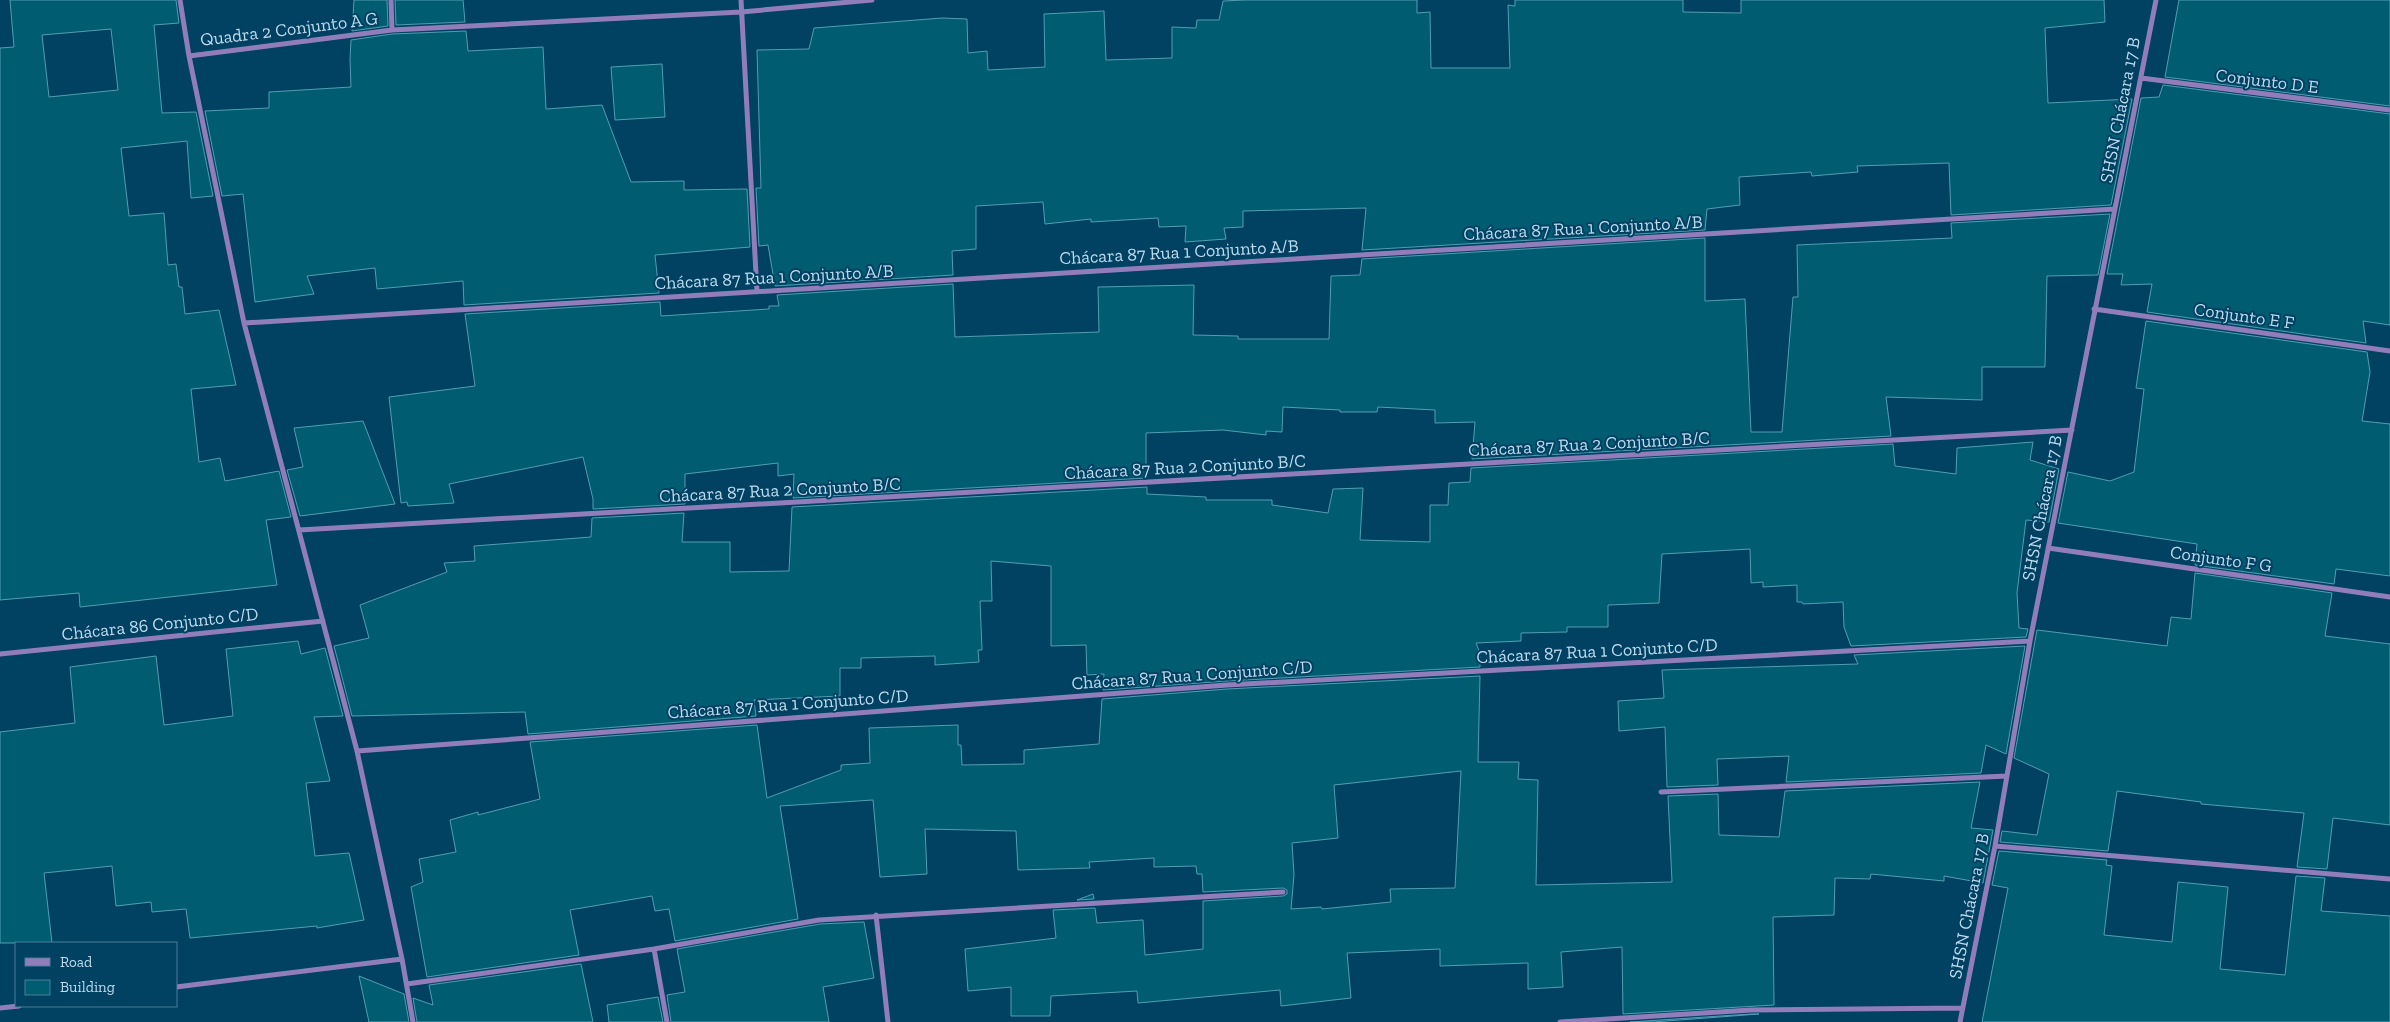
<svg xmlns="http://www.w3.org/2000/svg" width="2390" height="1022" font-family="'Zilla Slab',serif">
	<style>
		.building { fill: #005d71; stroke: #539db3; fill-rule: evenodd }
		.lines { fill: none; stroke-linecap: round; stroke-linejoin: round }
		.minor { stroke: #927dbb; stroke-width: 5 }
		.labels { text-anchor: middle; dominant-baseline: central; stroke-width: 4; stroke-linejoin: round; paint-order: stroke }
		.street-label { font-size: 18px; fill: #bfdbef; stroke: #014162 }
	</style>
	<rect width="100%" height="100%" fill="#014162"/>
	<path class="building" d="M10,0H176L179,23L154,25L162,113L196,112L213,196L191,198L187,141L121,148L129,216L164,213L168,265L176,264L179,287H182L185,314L219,310L236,385L191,389L199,462L220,458L225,481L279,471L291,517L266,520L277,585L80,607L79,593L0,600V48L14,47ZM111,29L118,90L49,97L42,35Z
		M354,0H387L388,26L352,31Z
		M395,0H463L465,22L396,25Z
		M1245,0H1417V13L1430,12L1431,68H1510L1508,5L1515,6V0H1683V12L1741,13V0H2104L2105,22L2045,28L2048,103L2132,99L2111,205L1951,215L1949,163L1857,166L1858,172L1812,176L1811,172L1739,177L1740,205L1707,209L1705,230L1362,250L1366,208L1243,211V227L1224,228L1226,239L1185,242L1186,226L1159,227L1158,218L1091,222V219L1045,224L1043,202L976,206V249L952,251L953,275L775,286L768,245L759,246L756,188H761L757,50L809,49L814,28L942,18L967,19L968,53L987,51L988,70L1045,67L1044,14L1104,11L1106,60L1172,58V27L1196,28L1197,20H1219L1223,1Z
		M2179,0H2390V106L2165,77Z
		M466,31L468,51L543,47L546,109L602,105L631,182L684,181V190L747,189L750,247L655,255L659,293L464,305L463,281L377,289L375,268L307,276L314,294L255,302L243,194L222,196L205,111L269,108V92L351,87L350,59L351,40L392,34Z
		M662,64L665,117L615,120L611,67Z
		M2163,85L2390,114V325L2363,321L2366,343L2147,312L2152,284L2121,285L2123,274H2107L2141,98L2159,97Z
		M2110,214L2098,275L2047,276L2045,367H1982V400L1886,397L1891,436L1472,459L1475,422L1435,423V410L1378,407L1377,412H1340V410L1283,407L1282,432L1266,431V435L1223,430L1146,433V478L793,498L794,474L778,476V463L685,474V504L593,509V499L583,457L449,484L454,503L408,506L407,502L401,503L389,397L475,386L465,314L660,302L661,316L769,309V306H779L777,295L953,284L955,337L1099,332L1098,287L1194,285L1193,335L1238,336V339H1329L1331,276L1360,275L1362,259L1705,238V301L1745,299L1751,432H1782L1793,297H1798L1797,245L1952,238L1951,223Z
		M2146,321L2367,352L2370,372L2362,421L2390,424V576L2336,569L2334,584L2195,565L2197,544L2058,523L2068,472L2110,481L2134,472L2144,389L2136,388Z
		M363,421L395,504L300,516L287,470L303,467L294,428Z
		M2033,442L2030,460L2059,469L2049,522L2026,520L2017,593L2019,628L2028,629L2026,637L1851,646L1844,627L1843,602L1803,604L1802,602H1797V585L1763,587V582L1751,583L1750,549L1662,554L1659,603L1608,605V627H1567V632L1521,633V641L1476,643L1480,653V667L1227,681L1103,690L1104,674L1087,675L1086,645L1051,646V566L991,561L992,601H980L982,650H978L979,662L935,665V656L861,658V668H840V696L754,700L756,716L528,734L525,712L352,716L334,646L369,638L360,605L447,572L444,563L475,561L474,546L591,537L592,518L684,513L682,542H730V572L789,571L792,507L1147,487V494L1206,497V500H1272V505L1328,513L1333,489L1363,488L1360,540L1430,542V505H1448L1449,483L1470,482L1471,468L1893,444L1895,466L1956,474L1957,448Z
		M2195,573L2332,593L2325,636L2390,644V825L2333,818L2327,869L2297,867L2304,813L2201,804V802L2117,791L2108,851L2000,842L2002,831L2037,835L2049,774L2014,758L2037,630L2167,646L2171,617L2191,619Z
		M298,641L301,654L325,648L343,716L314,717L330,781L306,783L315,856L349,853L364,920L317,928V926L190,938L186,909L152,912L151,902L116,906L112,866L44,873L52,943H0V732L75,723L70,667L156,656L164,725L233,716L226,649Z
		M2025,646L2006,754L1986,745L1981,773L1786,782L1789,756L1717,759L1718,785L1667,787L1665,727L1619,731L1618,701L1664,698L1662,670L1858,664L1854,655Z
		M1480,676L1478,762H1519L1518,779L1538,780L1536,885L1672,882L1668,796L1718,794L1719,835L1779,837L1785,791L1980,782L1971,828L1993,830L1983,883L1944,876V881L1871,874L1870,879L1835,878L1834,915L1773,917L1774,1005L1623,1014L1622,947L1561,952L1563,987L1528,989V963L1440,966V949L1347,953L1351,998L1281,1006L1280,990L1138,1003L1137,991L1051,996L1050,1016H1011V987L968,991L965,949L1056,938L1053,910L1095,908L1097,923L1143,920L1145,955L1203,949V901L1283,896L1287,894V890L1283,888L1203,892L1202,874H1197L1196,866L1154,867V858L1089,862L1090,868L1018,870L1016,831L925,829L927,874L880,877L873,800L780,806L798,919L675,941L669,909L655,911L652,896L570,910L579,955L427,977L411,887L423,882L419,859L456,852L450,820L478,812V815L540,799L530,742L757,725L767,798L841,770V765L870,763L869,728L958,725V745H961L962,765L1024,764V750L1099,744L1102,699L1227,689ZM1461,771L1455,888L1390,889L1391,902L1322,909L1321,907L1291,909L1294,875L1292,843L1338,838L1334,785Z
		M1999,851L2107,860L2106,865L2112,866L2104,935L2172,942L2178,882L2228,887L2220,969L2285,975L2296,876L2325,878L2321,911L2390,916V1022H1982L2008,888L1992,885Z
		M1093,894L1094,899L1077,900Z
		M864,922L874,978L823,987L829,1022H671L667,995L685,992L677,949L820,924Z
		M581,964L593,1022H417L413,998L433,1005L429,985Z
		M359,976L404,994L409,1022H369Z
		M658,997L663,1022H609L607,1005Z
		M1759,1014L1653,1022H1630L1751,1014Z"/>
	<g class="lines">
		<path class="minor" d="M180,0L189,56L244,323L357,751L402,959L413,1022
			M391,0L392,30
			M741,0L757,292
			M189,56L392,30L741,12L872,0
			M2141,78L2390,110
			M2094,309L2390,351
			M244,323L2115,209
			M299,530L2072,430
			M2048,548L2390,597
			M0,654L323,621
			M357,751L1227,685L2030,641
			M1661,792L2007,776
			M1995,846L2390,879
			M876,915L888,1022
			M654,949L667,1022
			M407,984L654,949L819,920L1283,892
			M176,987L402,959
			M0,1008L19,1006
			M1560,1022L1751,1010L1962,1008
			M1960,1022L1995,846L2030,641L2156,0"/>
	</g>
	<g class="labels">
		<g class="street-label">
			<text transform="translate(289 29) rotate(-7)">Quadra 2 Conjunto A G</text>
			<text transform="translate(2267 81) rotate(7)">Conjunto D E</text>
			<text transform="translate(2120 110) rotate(-79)">SHSN Chácara 17 B</text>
			<text transform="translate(1583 228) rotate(-3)">Chácara 87 Rua 1 Conjunto A/B</text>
			<text transform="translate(1179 252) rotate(-3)">Chácara 87 Rua 1 Conjunto A/B</text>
			<text transform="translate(774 277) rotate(-3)">Chácara 87 Rua 1 Conjunto A/B</text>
			<text transform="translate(2244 316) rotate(8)">Conjunto E F</text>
			<text transform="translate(1589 444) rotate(-3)">Chácara 87 Rua 2 Conjunto B/C</text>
			<text transform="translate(1185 467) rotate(-3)">Chácara 87 Rua 2 Conjunto B/C</text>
			<text transform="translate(780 490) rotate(-3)">Chácara 87 Rua 2 Conjunto B/C</text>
			<text transform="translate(2042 508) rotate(-79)">SHSN Chácara 17 B</text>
			<text transform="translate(2221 559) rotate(8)">Conjunto F G</text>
			<text transform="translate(160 624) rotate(-6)">Chácara 86 Conjunto C/D</text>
			<text transform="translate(1597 651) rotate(-3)">Chácara 87 Rua 1 Conjunto C/D</text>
			<text transform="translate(1192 675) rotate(-4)">Chácara 87 Rua 1 Conjunto C/D</text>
			<text transform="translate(788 704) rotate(-4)">Chácara 87 Rua 1 Conjunto C/D</text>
			<text transform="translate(1969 906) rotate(-79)">SHSN Chácara 17 B</text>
		</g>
	</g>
	<rect x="15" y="942" width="162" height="65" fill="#014162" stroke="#4d7f9a"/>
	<rect x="25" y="958" width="25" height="8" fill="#927dbb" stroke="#4d7f9a"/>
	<text x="60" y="967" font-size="15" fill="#bfdbef">Road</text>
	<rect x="25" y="980" width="25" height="15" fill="#005d71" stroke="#4d7f9a"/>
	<text x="60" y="992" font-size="15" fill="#bfdbef">Building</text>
</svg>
